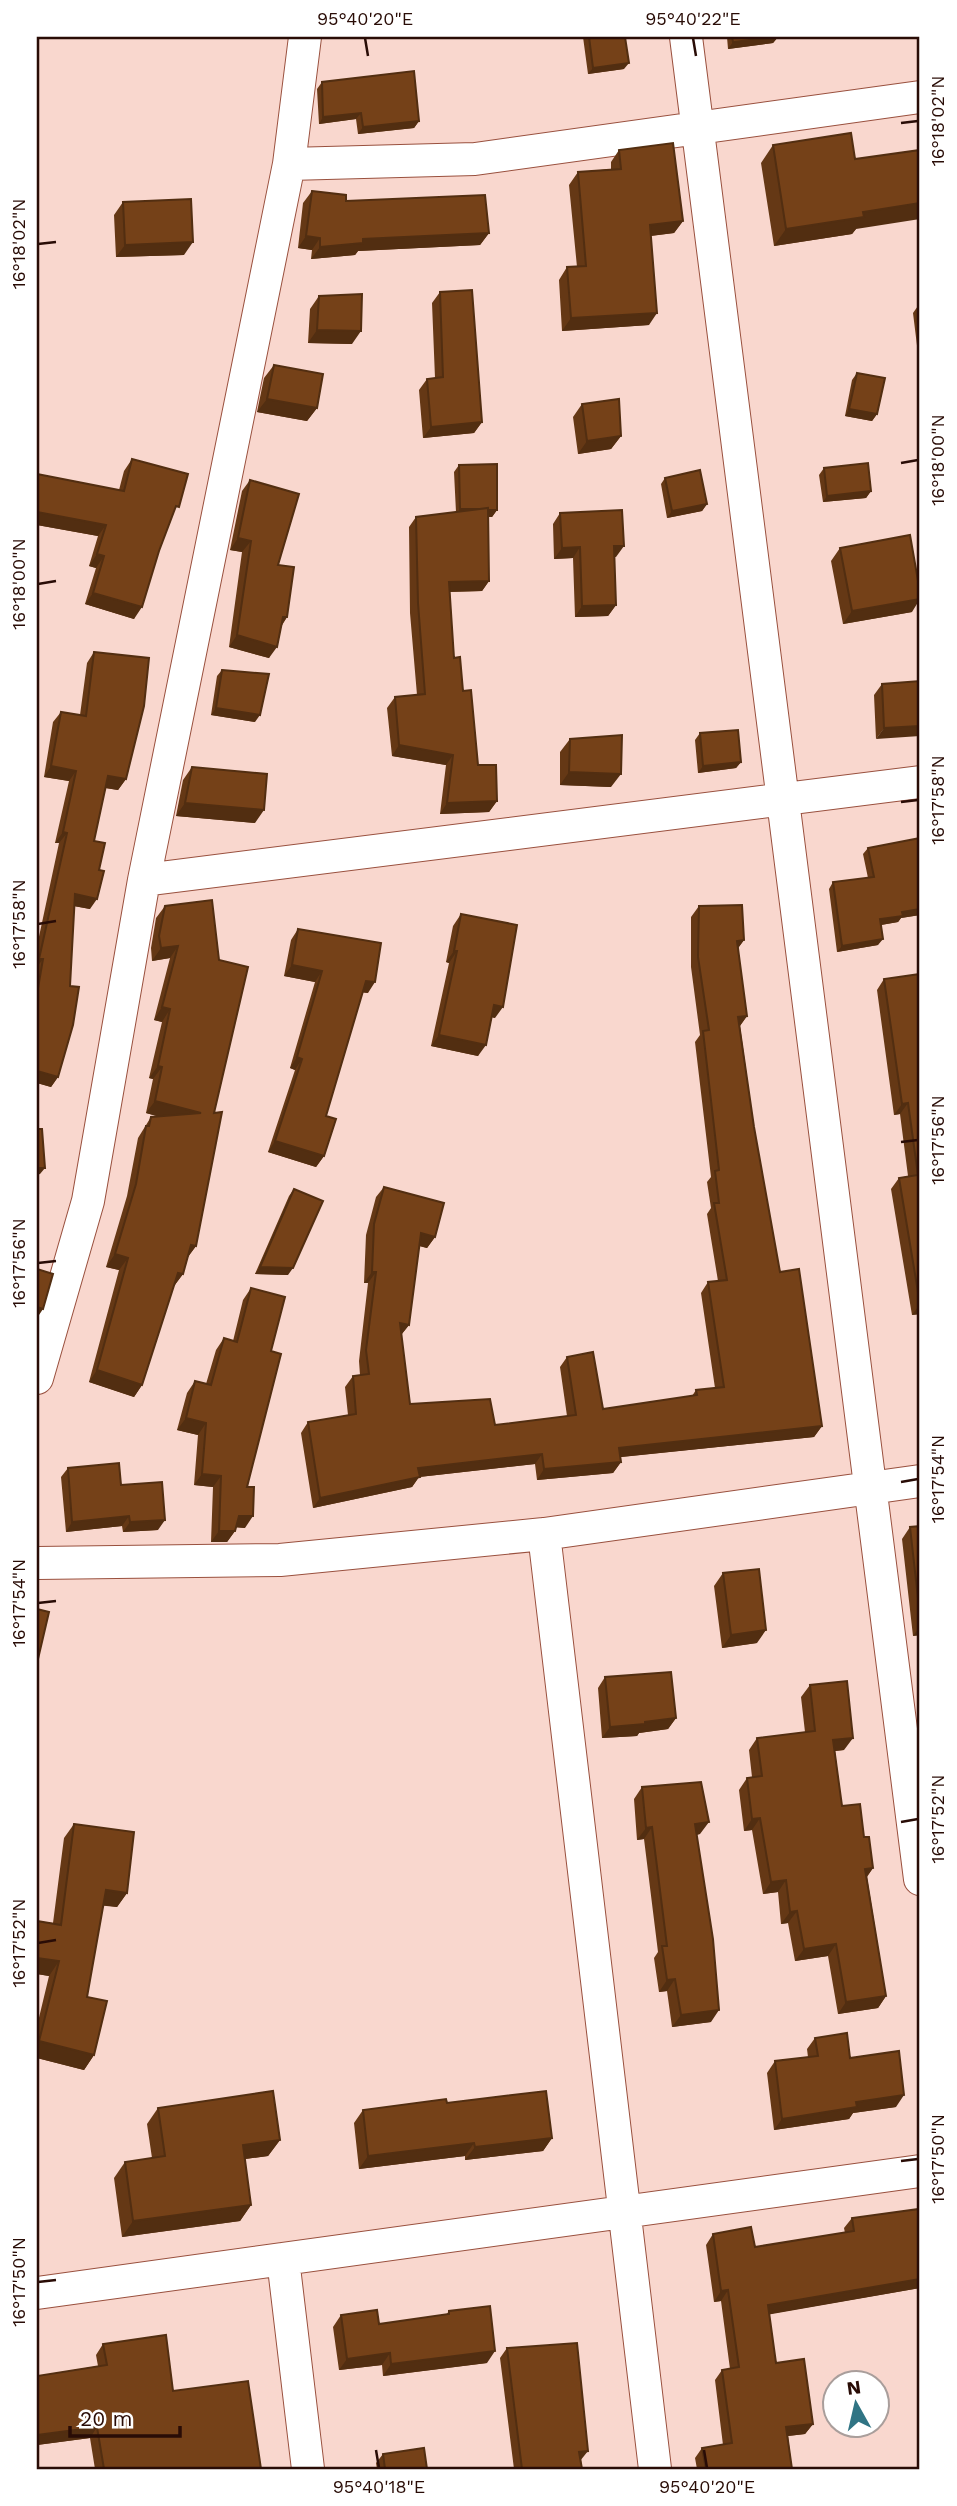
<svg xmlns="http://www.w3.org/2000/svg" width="957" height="2506" font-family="'Work Sans',sans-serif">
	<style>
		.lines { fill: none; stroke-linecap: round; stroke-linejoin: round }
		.minor-casing { stroke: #99503e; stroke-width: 34 }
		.minor { stroke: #fff; stroke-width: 32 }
		.wall { fill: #653815 }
		.shaded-wall { fill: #522e11 }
		.building { fill: #754118; stroke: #522e11; stroke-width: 2 }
		.ticks { fill: none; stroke: #290c06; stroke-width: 2.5 }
		.neatline { fill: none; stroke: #290c06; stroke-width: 2.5 }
		.ticks-label { font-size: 18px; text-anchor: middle; fill: #290c06 }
	</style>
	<rect width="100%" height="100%" fill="#f9d7ce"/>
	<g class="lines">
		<defs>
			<path id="minor" d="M686,37L920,1879
				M289,164L475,159L920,97
				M144,880L920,782
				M37,1378L88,1201L144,880L289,164L305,37
				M544,1534L655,2469
				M37,1563L280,1560L544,1534L920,1481
				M283,2259L308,2469
				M37,2293L920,2171"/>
		</defs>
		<use href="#minor" class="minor-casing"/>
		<use href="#minor" class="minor"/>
	</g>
	<path class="wall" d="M583,37H625L624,69L588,74Z
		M727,37H778L773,43L728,49Z
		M322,82L419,121L414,128L358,134L356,119L319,124L317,89Z
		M773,145L856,229L852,234L774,246L761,163Z
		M619,150L683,221L674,233L651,236L649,325L562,331L559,280L567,267H577L569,185L578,172L611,169V162Z
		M312,191L346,201L489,233L480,245L358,251L355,255L311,259L312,250L298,248L303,203Z
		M123,202L184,255L116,257L114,215Z
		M440,292L482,422L474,433L423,438L419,390L427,379L435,378L432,303Z
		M319,296L352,344L308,343L310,309Z
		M920,303V370L913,313Z
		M274,365L317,408L307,421L257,412L264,378Z
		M857,373L877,414L872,421L845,416L852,380Z
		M582,404L621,436L611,449L578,454L573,417Z
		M132,459L171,519L134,619L85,604L96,568L89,566L98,536L37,525V474L119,490L124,471Z
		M459,465L497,510L492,517H488L489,581L482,591L450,592L454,658L463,691L478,765L497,801L489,812L440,814L446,765L392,756L387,708L395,697L417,695L410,613L409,527L416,517L456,512L454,472Z
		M824,468L871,491L866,498L823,502L819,475Z
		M665,478L707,504L702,511L667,518L661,484Z
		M250,480L278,565L287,617L281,627L269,658L229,647L242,552L230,550L242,491Z
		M560,513L616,557H614L616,605L608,616L575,617L573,558L554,559L553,524Z
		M840,548L912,612L843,624L831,561Z
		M94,652L126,779L118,790L105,788L94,841L90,909L74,906L58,1077L51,1087L37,1083V946L59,843H55L69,781L44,777L53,722L61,712L80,715L87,663Z
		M222,670L255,722L211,715L217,676Z
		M920,681L876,739L874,695L882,684Z
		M700,733L741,762L736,768L698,773L695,740Z
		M570,739L611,787L560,785V752Z
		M192,767L255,823L176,816L183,780Z
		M920,838V915L901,918L898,922L881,925L878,945L837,952L829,889L833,882L868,878L863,854L868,848Z
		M212,900L214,1113L196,1246L188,1257L183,1274L174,1286L142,1385L134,1397L89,1382L119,1270L106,1267L127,1196L138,1138L151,1117L157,1116L146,1113L153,1079L149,1078L162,1022L154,1020L170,958L152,961L151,948L156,918L165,906Z
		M699,906L744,940L738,948L747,1016L740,1026L754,1127L780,1272L822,1426L814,1437L620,1457L621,1462L613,1473L537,1480L535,1464L419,1477L412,1487L313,1508L301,1433L308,1422L348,1415L345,1387L353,1376L360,1375L359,1361L368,1283H364L366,1235L376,1197L384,1187L435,1237L427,1248L419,1246L409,1325L401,1335L410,1404L495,1425L567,1416L560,1367L567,1357L603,1409L692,1396L696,1390L715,1388L701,1293L708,1282L718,1281L707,1214L711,1208L707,1182L711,1177L695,1042L700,1035L691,967V917Z
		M461,914L495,1018L492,1017L478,1056L431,1046L449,963L446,962L453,926Z
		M298,929L368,993L362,992L326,1116L324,1156L316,1167L268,1152L295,1070L290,1068L315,982L284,976L291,940Z
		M920,974V1314L912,1315L891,1189L899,1178L908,1176L900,1114L894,1115L877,990L884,979Z
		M294,1189L288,1275L255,1274L289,1196Z
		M251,1288L271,1351L247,1487L245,1528L236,1527L235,1531L227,1542H211L213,1487L194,1485L198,1435L177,1430L187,1393L195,1381L206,1384L216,1350L224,1338L233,1341L243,1300Z
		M68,1468L121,1485L158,1530L123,1532L122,1526L66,1532L61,1477Z
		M920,1526V1635L913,1636L902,1539L910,1527Z
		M723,1573L757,1643L722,1648L714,1586Z
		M605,1677L676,1718L668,1729L639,1733L637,1736L602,1738L598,1688Z
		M810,1685L844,1750L835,1751L842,1806L864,1837L873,1868L867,1877L886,1996L878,2008L838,2014L828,1956L795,1961L788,1923L781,1924L778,1892L763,1894L752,1830L744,1831L739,1790L747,1778L752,1777L749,1750L757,1738L805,1732L801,1697Z
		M642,1787L700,1834L697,1835L711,2022L672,2027L667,1991L659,1992L654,1958L658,1952L644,1839L637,1840L634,1799Z
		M74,1824L127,1893L117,1907L103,1905L87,1997L94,2055L84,2070L37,2058V2026L49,1976L37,1974V1921L53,1923L64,1838Z
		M815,2038L850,2058L896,2107L853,2113L849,2119L774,2130L767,2073L775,2061L808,2057L807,2049Z
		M447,2103L552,2138L543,2151L465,2160V2156L359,2169L354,2123L363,2110Z
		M158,2108L280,2140L268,2156L245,2159L251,2205L240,2221L122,2237L114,2178L125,2162L152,2158L147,2124Z
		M852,2218L920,2219V2288L769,2314L776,2363L813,2424L805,2434L788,2436L792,2469H697L695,2458L702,2448L723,2445L715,2380L722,2370L730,2369L721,2301L714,2302L706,2245L713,2234L755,2247L845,2233L844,2228Z
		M449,2311L487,2363L383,2376L382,2365L339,2370L333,2327L341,2315L379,2324L446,2315Z
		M103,2344L173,2391L261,2469H95L90,2438L37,2445V2376L98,2366L96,2355Z
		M507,2348L581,2460L582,2469H514L500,2358Z
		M383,2454L427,2469H377L376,2463Z"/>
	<path class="shaded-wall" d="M778,37L773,43L728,49L733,42Z
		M629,63L624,69L588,74L593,68Z
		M361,113L356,119L319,124L323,117Z
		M419,121L414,128L358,134L363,127Z
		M920,203V219L856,229L852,234L774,246L786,229L863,212Z
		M683,221L674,233L641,237L650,225Z
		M489,233L480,245L358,251L355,255L311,259L320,247L363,239Z
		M306,236L320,238L312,250L298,248Z
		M193,242L184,255L116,257L125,245Z
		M657,313L649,325L562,331L571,318Z
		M317,330L361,331L352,344L308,343Z
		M267,399L317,408L307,421L257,412Z
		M849,409L877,414L872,421L845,416Z
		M482,422L474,433L423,438L431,427Z
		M621,436L611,449L578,454L587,441Z
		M871,491L866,498L823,502L827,496Z
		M707,504L702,511L667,518L672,511Z
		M460,509L497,510L492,517L456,515Z
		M37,512L106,525L98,536L37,525Z
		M238,538L251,541L242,552L230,550Z
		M614,546H624L616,557H606Z
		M580,547L573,558L554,559L562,548Z
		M97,554L104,556L96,568L89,566Z
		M489,581L482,591L442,592L449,582Z
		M93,593L142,607L134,619L85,604Z
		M920,599L912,612L843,624L852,611Z
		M616,605L608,616L575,617L582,606Z
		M283,617H287L279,629Z
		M237,635L277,647L269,658L229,647Z
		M216,708L260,715L255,722L211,715Z
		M920,726V736L876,739L884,728Z
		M399,745L453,755L446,765L392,756Z
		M741,762L736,768L698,773L703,766Z
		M51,766L76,771L69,781L44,777Z
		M569,772L621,774L611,787L560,785Z
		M108,776L126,779L118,790L100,787Z
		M497,801L489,812L440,814L447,803Z
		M185,803L264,810L255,823L176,816Z
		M63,832L67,833L59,843H55Z
		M75,894L97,899L90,909L68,905Z
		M920,909V915L901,918L898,922L875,926L880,919L902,912Z
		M883,939L878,945L837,952L842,946Z
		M744,940L736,951L737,941Z
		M178,946L170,958L152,961L161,948Z
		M454,951H457L449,963L446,962Z
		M39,959H43L37,967V962Z
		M292,965L322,971L315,982L284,976Z
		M366,981L375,982L368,993L358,992Z
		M494,1005L503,1007L495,1018L486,1016Z
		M162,1007L170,1009L162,1022L154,1020Z
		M747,1016L739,1027L738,1017Z
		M439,1035L486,1045L478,1056L431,1046Z
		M297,1057L302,1059L295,1070L290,1068Z
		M158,1066L162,1067L153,1079L149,1078Z
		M37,1071L58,1077L51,1087L37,1083Z
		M155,1101L201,1113L192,1126L146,1113Z
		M908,1103L900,1114L894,1115L902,1104Z
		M275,1141L324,1156L316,1167L268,1152Z
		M37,1168H45L40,1174L37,1175Z
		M421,1233L435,1237L427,1248L413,1244Z
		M191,1245L196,1246L187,1258Z
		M115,1254L128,1258L119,1270L106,1267Z
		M260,1267L293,1268L288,1275L255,1274Z
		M372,1272H376L368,1283H364Z
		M178,1273L183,1274L174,1286L170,1285Z
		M920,1304V1314L912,1315Z
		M37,1307L43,1309L37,1318Z
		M400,1323L409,1325L401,1335Z
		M97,1370L142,1385L134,1397L89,1382Z
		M186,1418L206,1423L198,1435L177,1430Z
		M822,1426L814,1437L612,1458L619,1448Z
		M542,1454L535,1464L419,1477L412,1487L313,1508L320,1498L418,1468Z
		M621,1462L613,1473L537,1480L544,1469Z
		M202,1474L221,1476L213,1487L194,1485Z
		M129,1516L122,1526L66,1532L72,1522Z
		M239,1516H253L245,1528L231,1527Z
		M165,1520L158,1530L123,1532L130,1522Z
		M219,1531H235L227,1542H211Z
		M920,1626V1635L913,1636Z
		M766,1630L757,1643L722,1648L731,1635Z
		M676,1718L668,1729L639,1733L637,1736L602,1738L610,1727Z
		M853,1738L844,1750L825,1752L833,1740Z
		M760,1818L752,1830L744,1831L752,1819Z
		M709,1822L700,1834L687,1835L695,1824Z
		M652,1827L644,1839L637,1840L646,1828Z
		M873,1868L864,1880L865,1869Z
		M786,1880L778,1892L763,1894L771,1882Z
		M106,1890L127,1893L117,1907L96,1905Z
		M797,1911L788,1923L781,1924L790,1912Z
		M836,1944L828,1956L795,1961L804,1949Z
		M37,1958L59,1961L49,1976L37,1974Z
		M675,1979L667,1991L659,1992L667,1980Z
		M886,1996L878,2008L838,2014L846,2002Z
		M719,2010L711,2022L672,2027L681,2015Z
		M39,2041L94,2055L84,2070L37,2058V2045Z
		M904,2095L896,2107L853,2113L849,2119L774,2130L782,2119L856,2102Z
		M552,2138L543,2151L465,2160L475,2147Z
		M280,2140L268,2156L231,2161L243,2145Z
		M474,2143L465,2156L359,2169L368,2156Z
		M251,2205L240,2221L122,2237L133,2221Z
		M920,2279V2288L760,2316L768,2305Z
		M728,2290L721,2301L714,2302L721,2291Z
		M495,2351L487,2363L383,2376L391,2364Z
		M390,2353L382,2365L339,2370L347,2359Z
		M813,2424L805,2434L779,2437L786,2427Z
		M97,2427L90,2438L37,2445V2435Z
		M588,2451L580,2461L579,2452Z"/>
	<path class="building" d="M589,37H625L629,63L593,68Z
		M732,37H778L733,42Z
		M414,71L419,121L363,127L361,113L323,117L322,82Z
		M851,133L855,159L920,150V203L863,212L864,217L786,229L773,145Z
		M673,143L683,221L650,225L657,313L571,318L567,267L586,266L578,172L621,169L619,150Z
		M312,191L346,195V201L485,195L489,233L363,239V243L320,247V238L306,236Z
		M191,199L193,242L125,245L123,202Z
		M472,290L482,422L431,427L427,379L443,377L440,292Z
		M362,294L361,331L317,330L319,296Z
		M274,365L323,374L317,408L267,399Z
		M857,373L885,378L877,414L849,409Z
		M619,399L621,436L587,441L582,404Z
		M132,459L188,474L179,507L176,506L159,551L142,607L93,593L104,556L97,554L106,525L37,512V474L124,491Z
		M868,463L871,491L827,496L824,468Z
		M497,464V510H488V508L478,509H460L459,465Z
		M700,470L707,504L672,511L665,478Z
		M250,480L299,494L278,565L294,567L287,617H283L277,647L237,635L251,541L238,538Z
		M488,508L489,581L449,582L454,658L460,657L463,691L471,690L478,765H496L497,801L447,803L453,755L399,745L395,697L425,694L418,603L416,517Z
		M622,510L624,546H614L616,605L582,606L580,547L562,548L560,513Z
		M910,535L920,592V599L852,611L840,548Z
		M94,652L149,658L144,706L126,779L108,776L94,841L105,843L99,870L104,871L97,899L75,894L70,986L79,987L73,1025L58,1077L37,1071V994L43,959H39L67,833L63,832L76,771L51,766L61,712L86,716Z
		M222,670L269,674L260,715L216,708Z
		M920,681V726L884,728L882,684Z
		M738,730L741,762L703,766L700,733Z
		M622,735L621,774L569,772L570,739Z
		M192,767L267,774L264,810L185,803Z
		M920,838V909L902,912L903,916L880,919L883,939L842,946L833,882L874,877L868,848Z
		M212,900L219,960L248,967L214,1113L222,1112L196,1246L191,1245L183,1274L178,1273L142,1385L97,1370L128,1258L115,1254L136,1184L146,1126H149L151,1117L201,1113L155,1101L162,1067L158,1066L170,1009L162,1007L178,946L161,948L159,936L165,906Z
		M742,905L744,940L737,941L747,1016L738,1017L754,1127L780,1272L799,1269L822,1426L619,1448L621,1462L544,1469L542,1454L418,1468L420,1477L320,1498L308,1422L356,1414L353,1376L369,1374L366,1350L376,1272H372L374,1224L384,1187L444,1203L435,1237L421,1233L409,1325L400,1323L410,1404L490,1399L495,1425L576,1415L567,1357L593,1352L603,1409L697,1395L696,1390L724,1387L708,1282L727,1280L714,1203H719L715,1171L719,1170L703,1031L709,1030L698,957L699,906Z
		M461,914L517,925L503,1007L494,1005L486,1045L439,1035L457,951H454Z
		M298,929L381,943L375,982L366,981L326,1116L336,1119L324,1156L275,1141L302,1059L297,1057L322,971L292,965Z
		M920,974V1304L899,1178L918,1175L908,1103L902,1104L884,979Z
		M37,1129H42L45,1168H37Z
		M294,1189L323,1201L293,1268L260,1267Z
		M37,1269L53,1274L43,1309L37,1307Z
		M251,1288L285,1297L271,1351L281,1354L247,1487H254L253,1516H239L235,1531H219L221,1476L202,1474L206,1423L186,1418L195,1381L211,1385L224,1338L237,1342Z
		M119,1463L121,1485L162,1482L165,1520L130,1522L129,1516L72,1522L68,1468Z
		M920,1526V1616L910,1527Z
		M759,1569L766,1630L731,1635L723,1573Z
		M37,1609L49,1612L38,1659H37Z
		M671,1672L676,1718L645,1722V1724L610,1727L605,1677Z
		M847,1681L853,1738L833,1740L842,1806L860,1804L864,1837H869L873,1868L865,1869L886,1996L846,2002L836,1944L804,1949L797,1911L790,1912L786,1880L771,1882L760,1818L752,1819L747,1778L762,1776L757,1738L815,1731L810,1685Z
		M701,1782L709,1822L695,1824L713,1939L719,2010L681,2015L675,1979L667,1980L662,1946H667L652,1827L646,1828L642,1787Z
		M74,1824L134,1832L127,1893L106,1890L87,1997L107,2001L94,2055L39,2041L59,1961L37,1958V1921L61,1925Z
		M847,2033L850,2058L899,2051L904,2095L856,2102L857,2107L782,2119L775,2061L818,2056L815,2038Z
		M273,2091L280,2140L243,2145L251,2205L133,2221L125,2162L165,2156L158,2108Z
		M546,2091L552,2138L475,2147L474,2143L368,2156L363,2110L446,2099L447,2103Z
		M919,2209L920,2219V2279L768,2305L776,2363L804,2359L813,2424L786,2427L792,2469H706L702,2448L732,2443L722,2370L739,2367L728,2290L721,2291L713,2234L751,2227L755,2247L854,2231L852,2218Z
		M490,2306L495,2351L391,2364L390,2353L347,2359L341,2315L377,2310L379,2324L449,2314V2311Z
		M166,2335L173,2391L248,2381L261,2469H104L97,2427L37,2435V2376L107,2365L103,2344Z
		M577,2343L588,2451L579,2452L582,2469H522L507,2348Z
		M424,2448L427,2469H385L383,2454Z"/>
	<path class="ticks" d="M365,38L368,56M693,38L696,56M901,123L918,121M38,244L56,242M901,463L918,460M38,584L56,581M901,802L918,800M38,924L56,921M901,1142L918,1140M38,1263L56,1261M901,1482L918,1479M38,1603L56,1601M901,1822L918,1819M38,1943L56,1940M901,2161L918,2159M38,2282L56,2280M376,2450L379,2468M704,2450L707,2468"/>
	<rect width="957" height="2506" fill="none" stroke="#ffffff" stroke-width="77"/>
	<g transform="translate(856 2404) rotate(352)"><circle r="33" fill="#ffffff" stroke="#a99e9b" stroke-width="2"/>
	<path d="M0-5L12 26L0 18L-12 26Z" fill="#307484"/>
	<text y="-10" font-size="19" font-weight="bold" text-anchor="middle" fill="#290c06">N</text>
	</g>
	<path d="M70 2426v10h110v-10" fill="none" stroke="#290c06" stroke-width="3.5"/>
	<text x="80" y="2426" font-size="21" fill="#290c06" stroke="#ffffff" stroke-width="5" paint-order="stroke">20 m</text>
	<rect x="38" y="38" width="880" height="2430" class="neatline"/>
	<g class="ticks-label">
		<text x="365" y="25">95°40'20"E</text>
		<text x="693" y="25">95°40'22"E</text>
		<text transform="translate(938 121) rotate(-90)" y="6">16°18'02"N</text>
		<text transform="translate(19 244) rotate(-90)" y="6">16°18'02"N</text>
		<text transform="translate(938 460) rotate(-90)" y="6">16°18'00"N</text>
		<text transform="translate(19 584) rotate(-90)" y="6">16°18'00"N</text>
		<text transform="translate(938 800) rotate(-90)" y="6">16°17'58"N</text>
		<text transform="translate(19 924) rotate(-90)" y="6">16°17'58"N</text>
		<text transform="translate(938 1140) rotate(-90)" y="6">16°17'56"N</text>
		<text transform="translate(19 1263) rotate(-90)" y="6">16°17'56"N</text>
		<text transform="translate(938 1479) rotate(-90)" y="6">16°17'54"N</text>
		<text transform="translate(19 1603) rotate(-90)" y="6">16°17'54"N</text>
		<text transform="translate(938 1819) rotate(-90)" y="6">16°17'52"N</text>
		<text transform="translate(19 1943) rotate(-90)" y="6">16°17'52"N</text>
		<text transform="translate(938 2159) rotate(-90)" y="6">16°17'50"N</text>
		<text transform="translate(19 2282) rotate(-90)" y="6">16°17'50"N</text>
		<text x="379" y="2493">95°40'18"E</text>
		<text x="707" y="2493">95°40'20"E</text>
	</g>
</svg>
